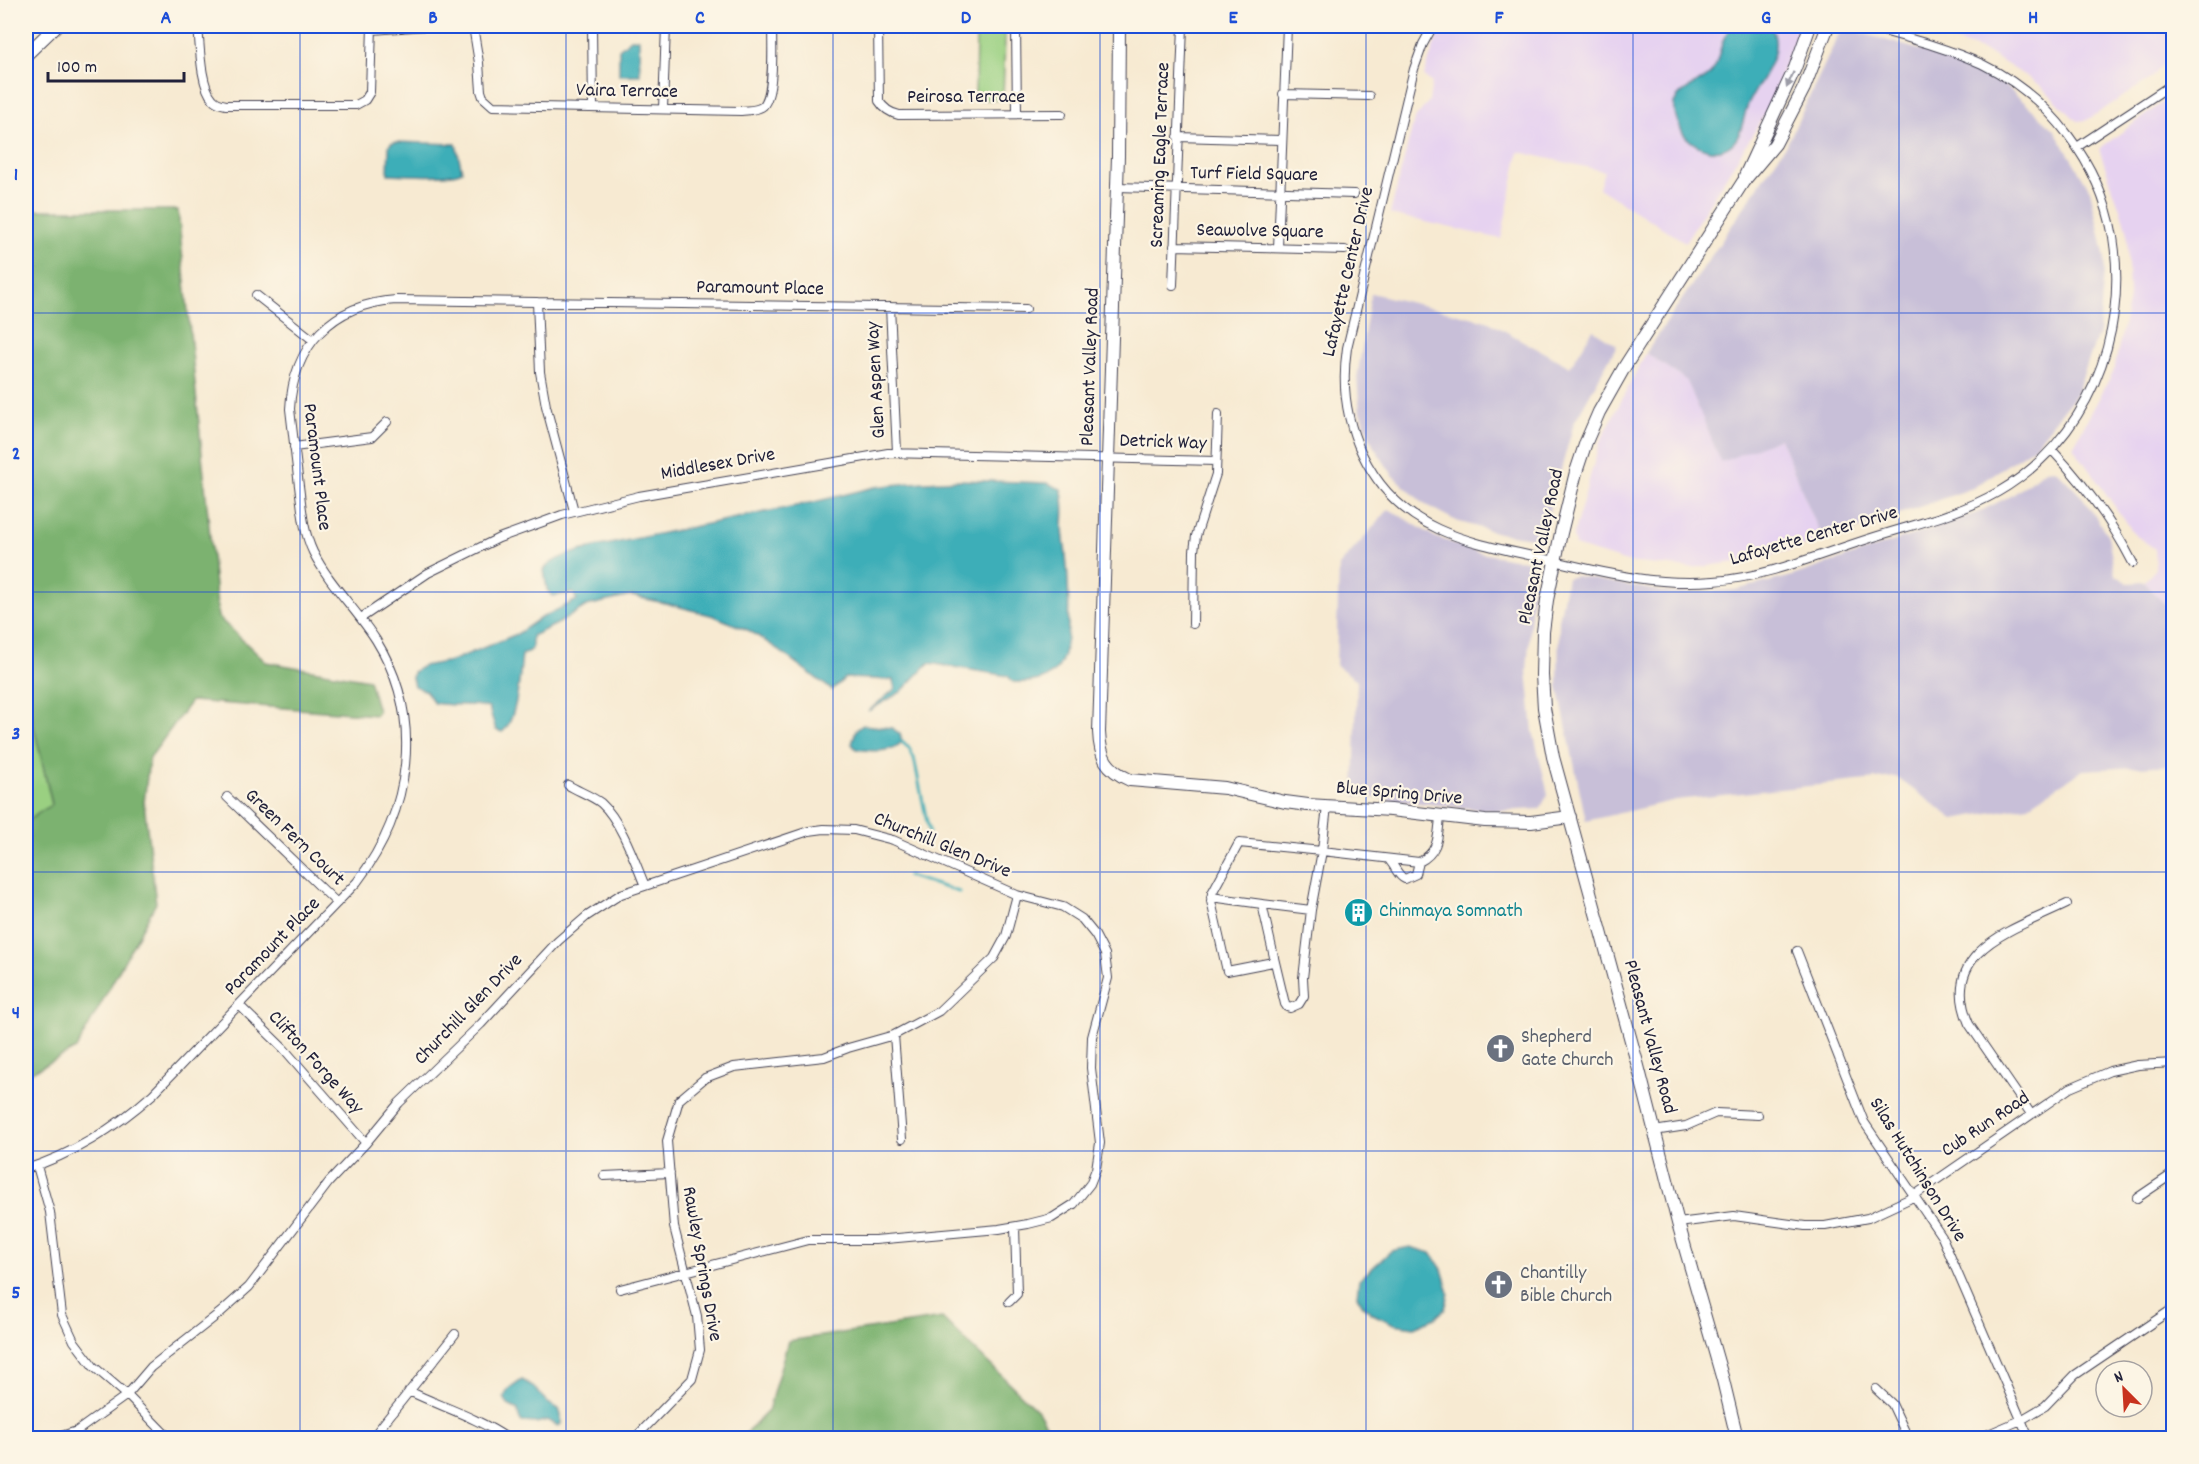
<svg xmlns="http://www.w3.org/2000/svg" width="2199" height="1464" font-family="Dekko,sans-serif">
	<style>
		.built { fill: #e6d2f0 }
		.industrial { fill: #c8bfd8 }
		.green { fill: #9ad081; stroke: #5e795e; stroke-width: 1.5 }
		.forest { fill: #7bb26f; stroke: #4e6a55; stroke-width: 1.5 }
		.water { fill: #3daeb8; stroke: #30687a; stroke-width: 1.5 }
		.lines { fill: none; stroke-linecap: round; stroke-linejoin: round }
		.stream { stroke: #3daeb8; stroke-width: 3 }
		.street-casing { stroke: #424052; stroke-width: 10 }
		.secondary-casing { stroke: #424052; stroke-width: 14 }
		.street { stroke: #fff; stroke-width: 8 }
		.secondary { stroke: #fff; stroke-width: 12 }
		.oneway { fill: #9c9ca7 }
		.grid { fill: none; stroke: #1d4ed8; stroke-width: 1.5; stroke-opacity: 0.55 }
		.labels { text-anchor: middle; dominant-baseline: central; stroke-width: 4.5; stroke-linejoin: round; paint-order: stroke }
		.street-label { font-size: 20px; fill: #22223b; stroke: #fcf5e5 }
		.culture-label { font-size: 20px; fill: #0d838f; stroke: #fcf5e5; text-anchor: start }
		.worship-label { font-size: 20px; fill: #5b616d; stroke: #fcf5e5; text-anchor: start }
		.neatline { fill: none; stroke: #1d4ed8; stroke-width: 2 }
		.grid-label { font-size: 20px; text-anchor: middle; font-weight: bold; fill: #1d4ed8 }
	</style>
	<rect width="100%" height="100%" fill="#fcf5e5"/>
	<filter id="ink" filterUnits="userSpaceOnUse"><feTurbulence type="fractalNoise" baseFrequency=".0167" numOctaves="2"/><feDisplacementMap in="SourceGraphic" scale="12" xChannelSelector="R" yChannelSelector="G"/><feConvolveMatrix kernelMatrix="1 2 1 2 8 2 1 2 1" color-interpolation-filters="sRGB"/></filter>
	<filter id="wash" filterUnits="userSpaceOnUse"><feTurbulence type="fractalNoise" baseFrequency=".008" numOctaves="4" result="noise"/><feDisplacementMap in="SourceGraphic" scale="24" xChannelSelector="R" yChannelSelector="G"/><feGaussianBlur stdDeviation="1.35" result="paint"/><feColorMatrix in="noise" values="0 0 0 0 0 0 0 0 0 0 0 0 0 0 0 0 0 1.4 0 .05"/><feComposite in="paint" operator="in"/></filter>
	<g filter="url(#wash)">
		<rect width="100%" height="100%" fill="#f7ead2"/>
		<path class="built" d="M1446,26H1799L1800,27L1766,113L1685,242L1599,188L1604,171L1519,152L1501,239L1390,214L1414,120L1429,101L1432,83L1424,76L1437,37Z
			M1911,26H2173V51L2153,77L2087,120L2077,121L2040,85L1987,52Z
			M2173,97V613L2144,582L2156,569L2155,549L2135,535L2073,447L2114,370L2129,298L2127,229L2099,149L2167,99Z
			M1646,353L1687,381L1721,461L1780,438L1823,541L1753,560L1691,568L1627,562L1575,546L1573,536L1600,442Z"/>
		<path class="industrial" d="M1851,30L1944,57L2006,86L2054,129L2090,190L2105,258L2099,332L2076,394L2035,446L1973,488L1823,541L1780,438L1721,462L1687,381L1646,353L1788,142L1839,34Z
			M1371,293L1487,321L1570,367L1593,330L1617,345L1574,423L1544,530L1531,538L1499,533L1456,521L1424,504L1394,477L1374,447L1360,412L1357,378Z
			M2055,469L2083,498L2108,536L2115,575L2129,583L2144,582L2173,613V765L2083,770L2028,806L1954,819L1896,777L1676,800L1586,821L1558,686L1559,621L1567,578L1576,576L1671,593L1735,590L1789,577L1977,513L2014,494L2045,470Z
			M1389,509L1435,537L1481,553L1525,561L1534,568L1527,671L1533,731L1548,794L1540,809L1496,811L1354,796L1357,680L1336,665L1339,566Z"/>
		<path class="green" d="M1000,30L1005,36L1003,100L975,99L976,31Z
			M26,693L52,805L26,822Z"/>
		<path class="forest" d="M26,210H178L218,617L266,662L369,680L378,711L376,715L191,701L149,759L144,803L156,903L76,1049L26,1075V822L52,804L26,693Z
			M942,1318L1038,1411L1054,1438H751L745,1434L768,1411L788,1341Z"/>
		<path class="water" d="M1732,26H1771C1785,53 1761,78 1749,102C1743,115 1743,134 1732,144C1718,157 1697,148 1686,137C1679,129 1674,113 1674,103C1683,84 1705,85 1714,69C1721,55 1720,38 1732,26Z
			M631,39H639L640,75H619V49Z
			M395,142L456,144L462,171C450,178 404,175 388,174L389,146L391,143Z
			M959,480L1047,483L1061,489C1067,506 1061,522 1064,539C1068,567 1075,650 1056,670C1045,682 1027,683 1013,682L1008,676L929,663L901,692L868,711L895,689L893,680L845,678L832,690L773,646L750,631L714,616L669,604L631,596L586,606L559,623L532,636V649L522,655C520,673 517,722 502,732L496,730L489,708C471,702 453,707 434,703L426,691L414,686L412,678L413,672L423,666L451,661L517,634L539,619L577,600L573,593L552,596L547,590L544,570C552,557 576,553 590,548L814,502L875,487L909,483Z
			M863,725L892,728L900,734L902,742C890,754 871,751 856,749L852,744L856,730Z
			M1410,1247L1431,1253L1442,1269L1449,1293L1445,1309L1435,1318L1414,1327L1394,1324L1373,1314L1364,1307L1357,1295L1359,1280L1391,1251Z
			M522,1380L533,1386L548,1403L559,1409L561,1415V1424L558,1426L548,1420L536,1423L522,1422L519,1418L518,1410L508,1405L504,1397L508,1390Z"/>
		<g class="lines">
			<path class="stream" d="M902,742L909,748L914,758L929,832
				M908,876L959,892"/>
		</g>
	</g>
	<g filter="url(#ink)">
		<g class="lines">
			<defs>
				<path id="street" d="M198,26C200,44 200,86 213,99C216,103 221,104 226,105H356L365,100L370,92L372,26
					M473,26L479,63L481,91L483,97L493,106L741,111C748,110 757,111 763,106C775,94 772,43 772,26
					M592,26L593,108
					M878,26L879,101C884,109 890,113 899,115L1062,114
					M1016,26L1017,114
					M1433,26L1423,44L1414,69L1347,348C1336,421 1368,497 1438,529C1473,545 1513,551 1550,560C1605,573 1657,586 1714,581C1767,577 1818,555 1868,539C1911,525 1958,515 1998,492C2086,441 2129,337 2113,237C2100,163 2050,97 1982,64C1945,47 1904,37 1865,26
					M372,30L428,26
					M1283,94L1369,96
					M663,109L666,26
					M1178,137L1281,140
					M2077,147L2174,83
					M1117,187L1354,194
					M1174,246L1345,250
					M1278,248L1287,26
					M1173,285L1183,26
					M256,295L313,340
					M537,302L540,372L546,406L574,511
					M890,307L897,452
					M294,447L372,437L387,422
					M2052,450C2085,485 2111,520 2133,563
					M361,618L428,573L499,538L562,515L639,496L888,453L1216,461
					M1193,624L1194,551L1196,536L1216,474L1218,414
					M568,785C578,791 592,796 601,803C621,821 635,862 645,886
					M227,797L337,903
					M1388,859C1395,865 1397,876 1405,879L1416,874L1419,862
					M1211,897L1262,904L1274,957L1273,962L1227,971L1211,901L1212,893L1239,843L1322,851L1327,806
					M1262,904L1311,910L1322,851L1419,862C1439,852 1438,836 1440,817
					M1797,951L1864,1122L1942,1237L2029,1438
					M1274,958L1285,1004L1287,1007L1290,1008L1299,1004L1304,996L1303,978L1311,910
					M239,1005L284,1049L366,1143
					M894,1035L902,1139
					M2031,1114L1969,1024C1937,949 2016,929 2067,904
					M1654,1131L1686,1126L1716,1113L1758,1115
					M37,1166L50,1212L62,1315L74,1341L93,1366L127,1395L169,1438
					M26,1169C74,1154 115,1128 153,1094L357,882C411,811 425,719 376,640C357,610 329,584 313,552C303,531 302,508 299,486C296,460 293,434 290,409C293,346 332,304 396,300L1026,309
					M604,1176L670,1173
					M2137,1198L2174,1173
					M1678,1223L1734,1216L1805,1226H1825L1868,1218L1909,1199L2070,1088L2110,1071L2138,1065L2174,1063
					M1009,1302L1017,1294L1015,1227
					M1876,1389L1892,1404L1908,1438
					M409,1391C442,1407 476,1417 507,1438
					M29,1436L58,1437L77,1431L127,1395L151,1367L221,1312L249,1287L329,1182L366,1143L399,1103L481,1024L558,941L587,916L621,894L809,831L824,829L854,830L893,840L1017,895L1063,907L1082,919L1095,935L1105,954L1108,978L1092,1037L1091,1068L1100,1143L1096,1169L1090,1184L1074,1204L1052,1218L1028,1224L999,1229L875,1240H808L620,1289
					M372,1438L455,1334
					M635,1438L692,1379L700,1350L697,1316L674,1227L667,1141L679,1100L705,1078L734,1067L824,1057L848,1048L894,1035L939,1011L994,958L1006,936L1017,895
					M1979,1438L2021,1420L2045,1406L2075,1375L2174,1308"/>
				<path id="secondary" d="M1119,26L1118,156L1099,732C1100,757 1106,769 1130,780L1225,788L1285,802L1308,805L1391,810L1485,821L1531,822L1570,817
					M26,55L56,26
					M1745,176L1795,68L1810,26
					M1737,1438L1723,1380L1678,1223L1638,1066L1553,757L1544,708L1542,675L1543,632L1547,600L1561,533L1576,472L1586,442L1599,412L1625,366L1743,182L1775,144L1804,88L1828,26"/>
			</defs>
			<use href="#street" class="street-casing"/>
			<use href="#secondary" class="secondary-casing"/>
			<use href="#street" class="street"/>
			<use href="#secondary" class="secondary"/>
		</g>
		<defs><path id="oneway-solid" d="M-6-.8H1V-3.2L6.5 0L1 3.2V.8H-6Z" transform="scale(1.5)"/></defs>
		<use class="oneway" href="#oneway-solid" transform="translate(1790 80) rotate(114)"/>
	</g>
	<path class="grid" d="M300,26V1438M566,26V1438M833,26V1438M1100,26V1438M1366,26V1438M1633,26V1438M1899,26V1438M26,313H2174M26,592H2174M26,872H2174M26,1151H2174"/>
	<defs>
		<symbol id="building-disc" viewBox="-11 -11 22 22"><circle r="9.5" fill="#0f9aa8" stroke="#fcf5e5"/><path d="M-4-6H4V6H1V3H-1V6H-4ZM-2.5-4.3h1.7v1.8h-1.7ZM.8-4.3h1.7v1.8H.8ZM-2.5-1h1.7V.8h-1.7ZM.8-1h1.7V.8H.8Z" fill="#fff"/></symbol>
		<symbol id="church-disc" viewBox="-11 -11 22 22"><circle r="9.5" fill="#6b7280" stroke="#fcf5e5"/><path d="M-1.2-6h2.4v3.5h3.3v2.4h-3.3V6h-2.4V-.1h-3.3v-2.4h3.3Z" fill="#fff"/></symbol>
	</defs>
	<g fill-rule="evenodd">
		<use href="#building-disc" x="1342" y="896" width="33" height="33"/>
		<use href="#church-disc" x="1484" y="1032" width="33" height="33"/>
		<use href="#church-disc" x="1482" y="1268" width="33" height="33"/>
	</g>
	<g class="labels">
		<g class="street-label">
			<text transform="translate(627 92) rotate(1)">Vaira Terrace</text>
			<text x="966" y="98">Peirosa Terrace</text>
			<text transform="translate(1161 155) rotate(-88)">Screaming Eagle Terrace</text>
			<text transform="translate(1254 175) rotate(1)">Turf Field Square</text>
			<text transform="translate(1260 232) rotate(1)">Seawolve Square</text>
			<text transform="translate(1349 272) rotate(-77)">Lafayette Center Drive</text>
			<text transform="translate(760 289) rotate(1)">Paramount Place</text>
			<text transform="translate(1091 367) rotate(-88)">Pleasant Valley Road</text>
			<text transform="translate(877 380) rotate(-93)">Glen Aspen Way</text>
			<text transform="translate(1163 443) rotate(2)">Detrick Way</text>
			<text transform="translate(718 465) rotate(-10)">Middlesex Drive</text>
			<text transform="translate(316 467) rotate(83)">Paramount Place</text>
			<text transform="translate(1814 537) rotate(-16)">Lafayette Center Drive</text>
			<text transform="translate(1542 547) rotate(-78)">Pleasant Valley Road</text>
			<text transform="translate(1399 794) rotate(5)">Blue Spring Drive</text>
			<text transform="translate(294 838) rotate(44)">Green Fern Court</text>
			<text transform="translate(942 846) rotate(22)">Churchill Glen Drive</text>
			<text transform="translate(273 947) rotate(-46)">Paramount Place</text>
			<text transform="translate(469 1010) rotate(-46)">Churchill Glen Drive</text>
			<text transform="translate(1649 1037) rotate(75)">Pleasant Valley Road</text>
			<text transform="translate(315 1063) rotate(48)">Clifton Forge Way</text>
			<text transform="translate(1986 1125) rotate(-34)">Cub Run Road</text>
			<text transform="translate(1917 1170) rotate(58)">Silas Hutchinson Drive</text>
			<text transform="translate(701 1264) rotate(80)">Rawley Springs Drive</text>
		</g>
		<g class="culture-label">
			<text x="1379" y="912">Chinmaya Somnath</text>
		</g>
		<g class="worship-label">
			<text x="1521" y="1038">Shepherd<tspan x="1521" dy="23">Gate Church</tspan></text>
			<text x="1520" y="1274">Chantilly<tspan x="1520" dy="23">Bible Church</tspan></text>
		</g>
	</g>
	<rect width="2199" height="1464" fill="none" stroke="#fcf5e5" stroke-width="66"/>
	<g transform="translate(2124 1389) rotate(336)"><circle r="28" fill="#fcf5e5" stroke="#a5a1a1" stroke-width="1.5"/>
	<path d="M0-4.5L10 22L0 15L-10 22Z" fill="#c8321e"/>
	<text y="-9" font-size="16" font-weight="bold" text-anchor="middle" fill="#22223b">N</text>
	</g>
	<path d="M48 72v9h136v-9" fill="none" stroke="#22223b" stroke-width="3"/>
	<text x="57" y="72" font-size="18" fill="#22223b" stroke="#fcf5e5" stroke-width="4.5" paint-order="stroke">100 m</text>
	<rect x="33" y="33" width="2133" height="1398" class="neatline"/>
	<g class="grid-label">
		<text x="166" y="23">A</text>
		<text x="433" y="23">B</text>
		<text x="700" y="23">C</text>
		<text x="966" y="23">D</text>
		<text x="1233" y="23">E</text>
		<text x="1499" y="23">F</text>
		<text x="1766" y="23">G</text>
		<text x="2033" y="23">H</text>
		<text x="16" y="180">1</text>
		<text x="16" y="459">2</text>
		<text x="16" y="739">3</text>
		<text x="16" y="1018">4</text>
		<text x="16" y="1298">5</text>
	</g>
</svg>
